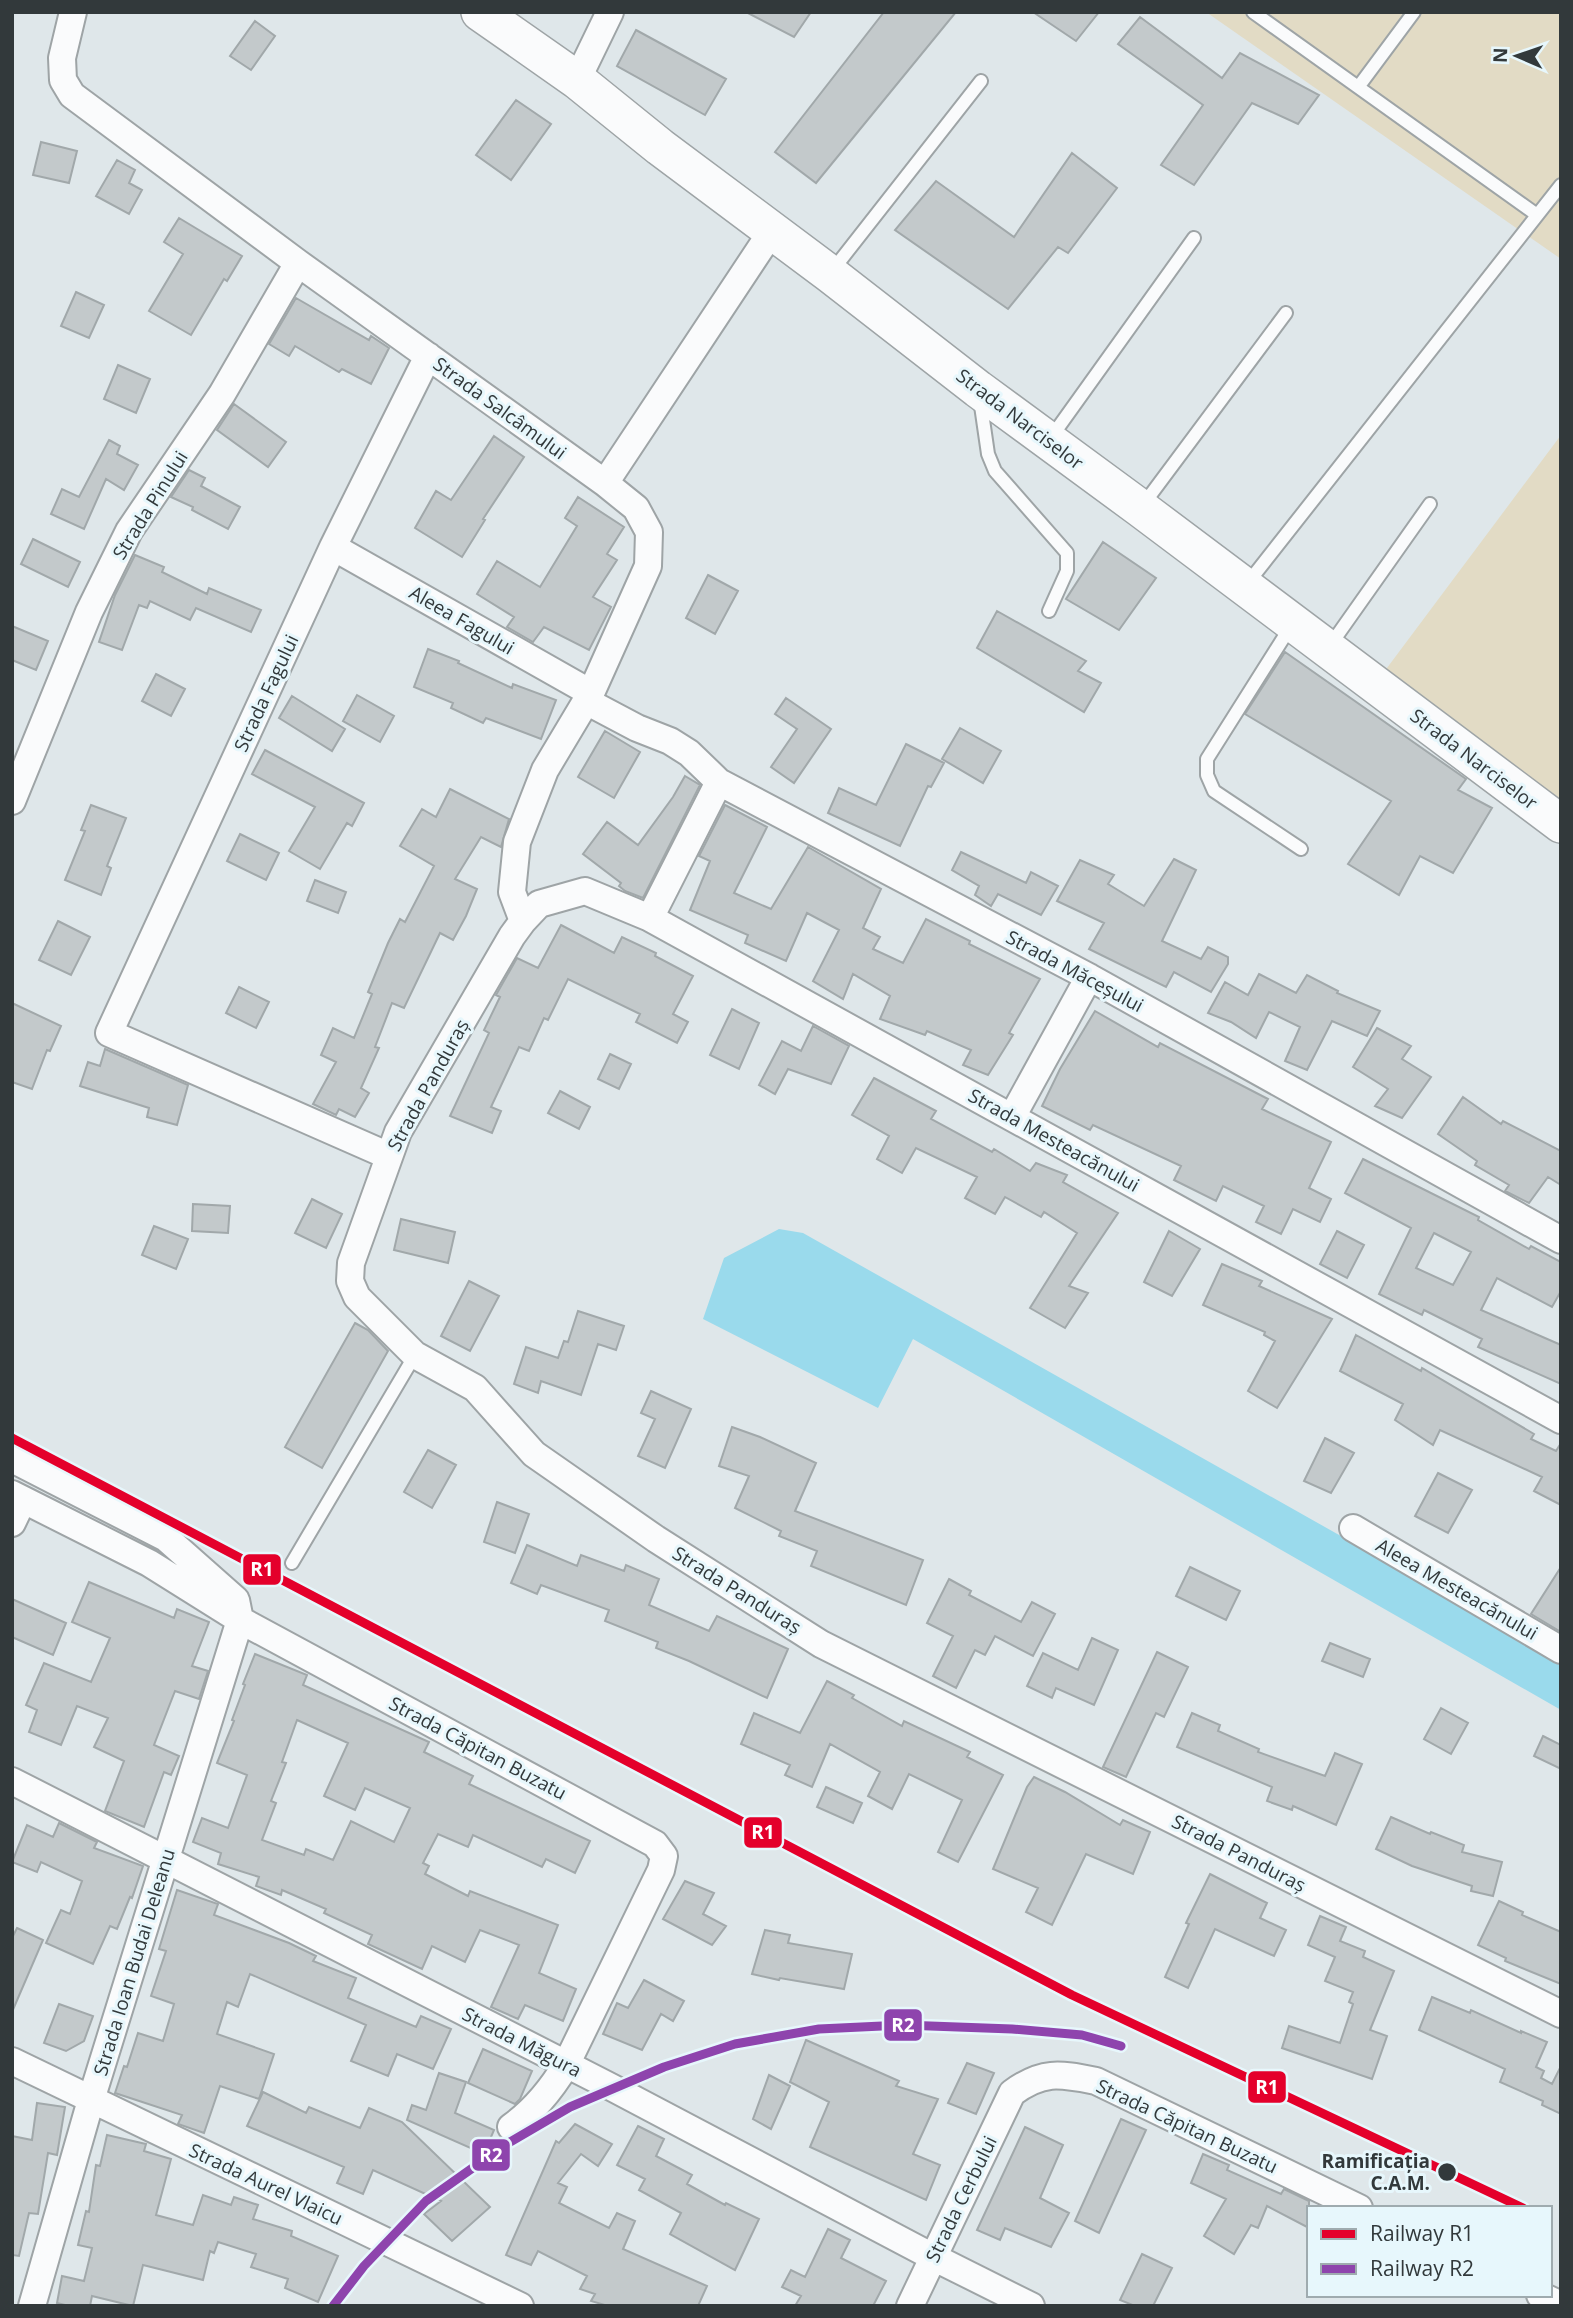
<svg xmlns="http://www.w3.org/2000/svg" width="1573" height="2318" font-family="'Open Sans',sans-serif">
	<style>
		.green { fill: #e2dbc5 }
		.water { fill: #9adaec }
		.building { fill: #c3c9cb; stroke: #a1a8aa; stroke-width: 2; fill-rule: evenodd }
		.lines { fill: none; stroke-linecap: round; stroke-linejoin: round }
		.lane-casing { stroke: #9ea4a6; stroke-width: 16 }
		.street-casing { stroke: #9ea4a6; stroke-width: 30 }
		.secondary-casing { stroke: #9ea4a6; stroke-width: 40 }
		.lane { stroke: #fafbfc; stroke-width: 12 }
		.street { stroke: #fafbfc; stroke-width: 26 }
		.secondary { stroke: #fafbfc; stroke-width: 37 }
		.rail-1-casing { stroke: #e7f7fc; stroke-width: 14 }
		.rail-2-casing { stroke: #e7f7fc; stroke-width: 14 }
		.rail-1 { stroke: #e4002b; stroke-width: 9 }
		.rail-2 { stroke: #8e44ad; stroke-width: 9 }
		.stop-dot { fill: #32393b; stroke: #e7f7fc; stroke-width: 2.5 }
		.labels { text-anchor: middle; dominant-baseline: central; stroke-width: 6; stroke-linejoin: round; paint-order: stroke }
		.street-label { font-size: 19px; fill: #32393b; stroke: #e7f7fc }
		.stop-label { font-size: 19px; font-weight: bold; fill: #32393b; stroke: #e7f7fc; text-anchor: end }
		.line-badge { stroke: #e7f7fc; stroke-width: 2.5 }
		.badge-label { font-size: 19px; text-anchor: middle; font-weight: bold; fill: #fff }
	</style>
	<rect width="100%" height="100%" fill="#dfe7ea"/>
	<path class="green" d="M1206,12H1561V259Z
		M1561,435V810L1375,684Z"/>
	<path class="water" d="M779,1229L803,1233L1561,1660V1710L913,1339L878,1408L703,1319L724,1258Z"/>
	<path class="building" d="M746,12H811L794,37Z
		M884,12H956L816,183L775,152Z
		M1033,12H1099L1076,41Z
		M1140,17L1222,78L1240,53L1319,95L1298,124L1252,103L1194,185L1161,165L1203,105L1118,44Z
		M255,21L275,36L251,70L230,56Z
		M636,30L726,79L705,115L617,66Z
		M516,100L551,124L511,180L476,155Z
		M41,142L77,151L69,183L33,175Z
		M1072,153L1117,188L1068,253L1058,247L1008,309L895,230L936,181L1014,237Z
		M117,160L135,170L129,183L142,190L129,214L96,196Z
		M179,218L242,256L227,281L224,279L191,335L149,311L183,254L164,242Z
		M76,292L104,305L89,338L61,326Z
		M296,298L369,340L371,336L389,348L371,384L342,369L339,372L295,346L289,356L269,344Z
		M118,365L150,379L136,413L104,399Z
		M234,404L286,442L268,467L217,430Z
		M494,436L524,457L483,519L485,520L462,557L415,528L436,491L451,500Z
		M109,440L120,446L117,454L138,465L124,490L106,479L84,529L51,514L62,489L79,497Z
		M189,470L205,478L201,486L240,507L228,529L192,510L193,507L171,497Z
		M578,497L624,527L607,554L617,560L593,597L611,607L589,650L544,627L533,642L507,627L514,617L477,594L497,561L540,587L577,526L565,518Z
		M33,539L80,562L68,587L21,564Z
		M1103,542L1156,578L1119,630L1066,599Z
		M135,555L164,567L162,572L207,594L209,588L261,610L251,632L196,608L190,620L150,601L147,608L139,605L122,650L99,642L115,595Z
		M708,575L738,591L715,634L686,618Z
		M997,611L1086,661L1078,671L1101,683L1084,712L977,648Z
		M12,626L48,641L36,670L12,660Z
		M428,649L459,661L458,663L512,688L513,684L556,700L541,739L486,718L483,723L451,708L453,703L414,687Z
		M1285,652L1466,779L1458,790L1492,808L1453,873L1420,856L1399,895L1348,864L1391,801L1245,714Z
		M156,674L185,689L171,716L142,701Z
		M357,695L394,716L380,742L343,721Z
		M292,696L345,729L332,751L279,718Z
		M786,698L831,729L794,783L771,767L797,729L775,714Z
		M960,728L1001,751L983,783L942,759Z
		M605,731L640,752L614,798L578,777Z
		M906,744L944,763L931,787L928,786L900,846L828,813L839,788L876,805Z
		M265,750L364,803L352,826L347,823L320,869L289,851L315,807L252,774Z
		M685,776L700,785L643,898L625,891L619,886L621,883L583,854L607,822L638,845L673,797Z
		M450,789L509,819L501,847L481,837L455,879L477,889L466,916L453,940L440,933L404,1008L392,1003L375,1047L379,1048L361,1088L369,1093L355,1117L339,1109L336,1115L313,1104L336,1062L321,1055L333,1028L354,1038L372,994L368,992L388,943L400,919L405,922L434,866L400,846L422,809L436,817Z
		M91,805L126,818L107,866L111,868L101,895L65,880L85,831L81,830Z
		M725,805L767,827L734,893L771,909L808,847L881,889L863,928L880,937L873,949L903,963L926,919L970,941L969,944L1040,979L1009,1033L1013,1035L988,1075L963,1065L971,1050L927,1031L925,1035L880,1019L890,996L853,974L843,999L813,981L839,930L807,913L786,961L745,943L748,935L690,910L710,861L699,856Z
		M240,834L279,853L266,880L227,861Z
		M961,852L1026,883L1031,872L1058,886L1041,915L998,894L991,906L975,895L979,886L952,870Z
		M1174,859L1196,870L1162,941L1201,959L1208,947L1228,957V964L1211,992L1174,972L1166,987L1089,949L1104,923L1057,901L1080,860L1114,875L1108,884L1144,906Z
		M315,880L346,892L338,913L307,901Z
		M58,921L90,937L71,975L39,960Z
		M561,925L614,953L622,937L656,953L655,956L693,976L673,1014L688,1022L677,1043L636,1022L640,1014L568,979L548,1020L544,1018L529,1051L519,1047L491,1107L501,1111L492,1133L450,1116L489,1033L484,1030L500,997L496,995L517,958L538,968Z
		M1259,974L1296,993L1307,975L1338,991L1337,993L1380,1011L1367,1036L1332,1021L1307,1070L1285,1061L1300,1027L1269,1012L1256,1038L1231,1022L1208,1013L1225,982L1248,995Z
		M239,987L269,1002L256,1028L226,1013Z
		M12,1003L61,1026L50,1051L47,1050L32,1089L12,1082Z
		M732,1009L759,1023L739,1069L710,1055Z
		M1095,1011L1158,1047L1160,1043L1268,1099L1262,1109L1331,1142L1309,1188L1331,1199L1320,1222L1293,1209L1281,1234L1256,1222L1264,1206L1223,1186L1216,1201L1174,1180L1181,1166L1093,1125L1090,1130L1042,1106L1060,1069Z
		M813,1026L849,1046L831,1084L788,1069L775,1094L759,1085L782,1041L801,1051Z
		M1377,1028L1411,1046L1402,1059L1431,1077L1402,1118L1375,1106L1388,1089L1353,1067Z
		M105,1049L188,1085L177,1125L147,1117L149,1108L80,1086L88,1062L100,1066Z
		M610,1054L631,1064L619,1089L598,1079Z
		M874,1078L936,1111L931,1119L992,1152L994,1149L1030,1171L1036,1163L1067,1175L1063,1182L1118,1213L1069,1286L1088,1293L1065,1328L1030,1308L1077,1233L1044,1212L1041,1217L1005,1197L995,1214L965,1198L977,1177L916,1148L902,1173L877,1159L889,1136L852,1115Z
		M560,1091L590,1107L579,1129L548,1113Z
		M1463,1097L1501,1124L1503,1121L1561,1151V1185L1548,1177L1529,1203L1505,1191L1509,1185L1475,1165L1477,1161L1438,1134Z
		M1363,1159L1479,1217L1478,1220L1529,1249L1531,1246L1561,1262V1291L1552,1307L1497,1278L1481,1310L1561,1345V1384L1478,1347L1482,1339L1424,1310L1422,1315L1379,1294L1411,1228L1345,1193ZM1434,1233L1471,1252L1453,1285L1416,1268Z
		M312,1199L342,1214L326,1248L295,1233Z
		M193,1204L230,1206L228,1233L192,1231Z
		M401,1219L455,1232L448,1263L394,1250Z
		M154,1226L188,1239L176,1269L142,1255Z
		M1169,1231L1200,1249L1172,1296L1144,1282Z
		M1337,1231L1364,1245L1347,1278L1320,1264Z
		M1222,1264L1262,1281L1259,1286L1332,1319L1277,1408L1248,1391L1275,1341L1264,1335L1265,1332L1203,1305Z
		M469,1281L499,1296L470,1351L441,1336Z
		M578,1311L624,1326L616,1350L598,1344L581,1395L541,1381L538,1393L514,1384L526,1347L558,1358L564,1341L568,1342Z
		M355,1323L368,1330L388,1351L322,1468L285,1447Z
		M1356,1335L1421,1371L1422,1368L1534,1434L1531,1439L1556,1451L1561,1443V1505L1534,1491L1542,1477L1440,1430L1433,1445L1395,1420L1403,1404L1340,1371Z
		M651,1391L691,1409L665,1468L638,1456L655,1419L641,1413Z
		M732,1427L760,1437L816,1463L795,1511L923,1560L906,1605L811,1566L817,1551L779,1536L781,1531L735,1508L749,1476L719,1466Z
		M1325,1438L1354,1453L1331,1493L1304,1481Z
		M428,1450L456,1465L432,1508L404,1492Z
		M1438,1473L1472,1490L1448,1533L1415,1516Z
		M497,1502L529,1514L515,1553L484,1542Z
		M527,1545L577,1566L581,1555L624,1571L626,1565L659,1579L649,1605L709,1631L717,1616L788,1649L767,1698L689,1661L656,1648L658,1642L605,1621L609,1610L541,1585L537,1594L511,1583Z
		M1190,1567L1240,1591L1226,1620L1176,1596Z
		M1561,1567V1632L1531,1614Z
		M949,1579L971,1591L969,1595L1021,1622L1032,1602L1055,1614L1033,1656L995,1636L985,1655L975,1650L956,1688L933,1676L953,1636L927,1623Z
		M89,1582L174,1618L177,1609L209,1622L192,1666L208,1671L199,1699L175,1691L154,1745L179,1756L171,1775L164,1772L144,1827L105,1811L124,1761L94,1747L108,1718L77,1706L61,1745L29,1732L37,1710L26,1705L44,1663L91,1682L110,1638L72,1622Z
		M12,1599L66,1623L53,1655L12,1637Z
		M1092,1638L1118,1650L1094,1705L1056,1688L1052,1698L1027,1686L1043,1653L1078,1670Z
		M1330,1643L1370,1659L1363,1677L1322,1661Z
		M1157,1652L1188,1667L1164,1717L1156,1713L1126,1777L1103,1767Z
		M255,1654L307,1675L303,1685L429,1742L424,1752L473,1776L469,1784L590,1841L575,1873L546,1859L542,1867L473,1835L468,1847L438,1834L423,1863L429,1866L425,1874L468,1896L470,1891L558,1925L539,1973L576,1989L563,2021L525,2005L518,2019L491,2007L519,1945L480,1930L465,1962L432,1946L422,1969L368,1944L372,1935L324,1913L326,1909L282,1890L281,1895L256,1886L259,1877L218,1864L221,1853L193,1842L202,1818L228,1828L247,1775L217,1763L234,1721L232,1720L245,1685L243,1684ZM297,1720L348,1743L324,1796L355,1810L365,1788L410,1808L394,1842L351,1821L333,1860L306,1849L304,1855L262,1840L276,1803L271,1801L286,1763L282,1762Z
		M827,1681L854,1695L852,1698L902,1726L904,1721L970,1752L967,1757L1003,1775L958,1862L938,1852L962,1800L909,1774L892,1809L868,1796L880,1772L830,1744L812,1787L785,1775L790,1765L741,1744L754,1713L800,1733Z
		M1441,1708L1468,1723L1451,1754L1424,1739Z
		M1192,1713L1220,1725L1218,1731L1259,1749L1258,1752L1325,1776L1335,1753L1362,1764L1336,1825L1293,1806L1292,1810L1267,1801L1272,1787L1177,1747Z
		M1543,1736L1561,1745V1769L1534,1756Z
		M1034,1777L1065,1792L1120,1825L1123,1820L1150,1832L1133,1874L1086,1854L1052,1925L1026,1912L1038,1888L993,1869L1027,1787Z
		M826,1787L862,1803L853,1823L817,1807Z
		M1391,1817L1430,1834L1431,1832L1464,1845L1462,1852L1502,1862L1493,1896L1471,1891L1472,1886L1412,1866L1376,1849Z
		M59,1823L97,1842L94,1848L143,1866L132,1898L130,1897L117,1929L110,1926L93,1964L46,1943L61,1910L70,1914L82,1881L41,1862L37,1872L12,1862L27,1825L53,1837Z
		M1210,1874L1267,1903L1260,1918L1286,1930L1274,1956L1215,1929L1188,1988L1165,1977L1189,1924L1186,1923Z
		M685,1881L714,1893L703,1914L726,1926L712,1945L663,1919Z
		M177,1890L218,1904L214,1915L289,1943L316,1956L313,1961L356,1978L348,1998L416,2027L421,2016L451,2029L433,2069L397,2054L388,2076L351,2061L366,2025L250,1974L238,2007L227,2002L217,2034L274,2054L259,2099L220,2086L204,2133L178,2124L182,2115L115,2093L124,2066L127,2067L138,2033L163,2041L174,2004L151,1996L166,1951L159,1949Z
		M1499,1901L1523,1912L1522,1915L1561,1932V1984L1505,1961L1506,1958L1478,1945Z
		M1320,1916L1346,1927L1340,1941L1365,1951L1363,1957L1394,1971L1370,2030L1387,2036L1372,2079L1282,2048L1289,2026L1340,2043L1353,2004L1349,2002L1353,1992L1325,1981L1335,1957L1308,1945Z
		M17,1928L43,1940L12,2012V1938Z
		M765,1930L790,1935L788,1943L852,1954L844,1989L780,1978L779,1980L752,1974Z
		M644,1980L684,2001L673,2021L661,2014L642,2050L603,2034L617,2003L628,2008Z
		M1432,1997L1470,2013L1471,2010L1521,2033V2031L1547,2042L1536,2067L1544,2071L1541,2078L1552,2084L1561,2066V2114L1542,2105L1543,2101L1500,2082L1505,2069L1419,2030Z
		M59,2004L93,2016L84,2041L66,2051L44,2043Z
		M806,2040L899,2081L896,2086L938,2099L913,2154L940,2165L926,2200L810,2147L829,2102L790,2082Z
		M483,2049L532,2071L520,2099L515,2104L468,2083Z
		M967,2063L994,2073L976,2114L948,2103Z
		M439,2073L466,2082L455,2113L494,2130L484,2154L407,2120L412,2105L426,2110Z
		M769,2075L790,2086L771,2129L753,2119Z
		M263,2092L306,2113L309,2107L360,2128L369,2108L402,2122L490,2207L452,2241L424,2214L441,2201L373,2170L363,2194L337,2183L344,2167L247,2126Z
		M37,2103L65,2107L57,2155L48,2153L38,2214L29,2213L19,2256L12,2255V2136L32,2140Z
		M1121,2119L1146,2130L1099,2233L1075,2221Z
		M575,2124L612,2144L598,2166L581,2154L558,2183L567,2187L559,2203L609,2228L617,2213L635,2221L623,2249L707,2286L698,2306H608L591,2301L595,2294L580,2289L587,2276L538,2251L531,2265L506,2255L556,2141L559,2143Z
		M638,2126L664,2139L656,2156L692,2175L687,2184L725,2205L726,2203L759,2219L735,2270L670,2234L681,2213L639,2190L645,2179L617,2165Z
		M1025,2127L1063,2145L1040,2198L1069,2213L1051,2247L1005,2228L1000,2240L977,2230Z
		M107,2135L146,2144L144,2151L171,2159L156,2215L193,2225L203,2195L231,2205L234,2197L258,2205L253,2219L292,2231L291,2236L338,2256L318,2302L285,2288L288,2279L251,2267L256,2254L218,2242L214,2253L210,2251L203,2280L143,2265L133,2306L92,2296L90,2306H69L57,2303L62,2276L84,2281L92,2248L78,2245L86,2211L89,2212L96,2165L100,2166Z
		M1203,2154L1229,2165L1227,2170L1281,2194L1284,2189L1309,2201V2228L1267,2206L1258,2228L1251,2225L1234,2254L1204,2236L1226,2199L1191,2183Z
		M828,2229L850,2240L841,2258L886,2281L873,2306H795L801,2296L782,2287L791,2270L805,2277Z
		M1142,2254L1172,2268L1153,2306H1135L1120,2300Z"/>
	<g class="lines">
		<defs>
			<path id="lane" d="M1253,12L1537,215
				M1359,86L1414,12
				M832,271L981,81
				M980,399L988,454L995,471L1067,553V571L1049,611
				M1050,439L1194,238
				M1143,505L1286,313
				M1247,584L1561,185
				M1291,626L1207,759V775L1214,791L1301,849
				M1329,647L1430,504
				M292,1563L415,1355"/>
			<path id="street" d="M73,12L62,58L63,80L72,95L298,263L605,483L636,508L649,532L648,566L591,693L545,770L517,842L512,892L523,921
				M577,80L610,12
				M605,483L772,231
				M333,547L591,693
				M586,701L637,728L670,741L689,753L719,782
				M12,801L89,612L129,531L222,394L298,263
				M650,918L719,782L1089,977L1561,1240
				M1012,1117L1089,977
				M389,1156L109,1033L333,547L428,356
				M1561,1420L650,918L585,891L539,904L523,921L512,936L398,1132L351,1263L350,1281L357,1297L415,1355L475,1388L534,1454L656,1539L821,1644L1561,2014
				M12,1459L166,1538L236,1600L240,1620L91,2100L32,2306
				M12,1494L149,1563L240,1620L655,1844L664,1856L661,1870L566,2065C551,2090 535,2110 511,2127
				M12,1523L23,1500
				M1353,1528L1561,1650
				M12,1781L611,2087L933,2257L1031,2306
				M12,2061L520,2306
				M1540,2295L1561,2305
				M910,2306L1012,2093C1043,2070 1060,2074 1096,2081L1359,2208"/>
			<path id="secondary" d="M480,12L577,80L660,147L830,274L978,389L1140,508L1561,824"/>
		</defs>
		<use href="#lane" class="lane-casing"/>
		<use href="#street" class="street-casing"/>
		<use href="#secondary" class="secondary-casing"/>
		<use href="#lane" class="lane"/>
		<use href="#street" class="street"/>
		<use href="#secondary" class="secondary"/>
		<defs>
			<path id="rail-1" d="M12,1438L1072,1995L1523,2208"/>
			<path id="rail-2" d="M333,2306L364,2266L426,2201L505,2145L570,2107L664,2067L735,2044L819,2029L903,2025L1012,2029L1082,2035L1121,2046"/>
		</defs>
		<use href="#rail-1" class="rail-1-casing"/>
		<use href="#rail-2" class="rail-2-casing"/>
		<use href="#rail-1" class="rail-1"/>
		<use href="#rail-2" class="rail-2"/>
	</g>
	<circle class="stop-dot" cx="1447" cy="2172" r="10"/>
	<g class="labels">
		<g class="street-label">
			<text transform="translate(500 408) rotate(36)">Strada Salcâmului</text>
			<text transform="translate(1020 419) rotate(37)">Strada Narciselor</text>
			<text transform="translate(150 505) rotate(-58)">Strada Pinului</text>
			<text transform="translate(462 620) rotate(30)">Aleea Fagului</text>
			<text transform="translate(266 693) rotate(-65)">Strada Fagului</text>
			<text transform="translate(1474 759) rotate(37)">Strada Narciselor</text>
			<text transform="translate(1075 971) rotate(28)">Strada Măceșului</text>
			<text transform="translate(428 1085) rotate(-61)">Strada Panduraș</text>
			<text transform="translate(1054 1140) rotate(29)">Strada Mesteacănului</text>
			<text transform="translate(1457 1589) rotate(30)">Aleea Mesteacănului</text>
			<text transform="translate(737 1590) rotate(32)">Strada Panduraș</text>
			<text transform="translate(478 1748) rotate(28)">Strada Căpitan Buzatu</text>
			<text transform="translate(1239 1853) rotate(27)">Strada Panduraș</text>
			<text transform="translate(134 1962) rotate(-73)">Strada Ioan Budai Deleanu</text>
			<text transform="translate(522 2042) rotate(27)">Strada Măgura</text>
			<text transform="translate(1187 2126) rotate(25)">Strada Căpitan Buzatu</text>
			<text transform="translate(266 2184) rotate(25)">Strada Aurel Vlaicu</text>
			<text transform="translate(961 2199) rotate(-64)">Strada Cerbului</text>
		</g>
		<g class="stop-label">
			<text x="1430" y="2161">Ramificația<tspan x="1430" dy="22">C.A.M.</tspan></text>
		</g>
	</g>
	<g class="line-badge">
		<rect x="242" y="1553" width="40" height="33" rx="7" fill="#e4002b"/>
		<rect x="743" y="1816" width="40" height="33" rx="7" fill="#e4002b"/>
		<rect x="883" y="2008" width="40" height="34" rx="7" fill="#8e44ad"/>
		<rect x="1247" y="2070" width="40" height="34" rx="7" fill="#e4002b"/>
		<rect x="471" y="2138" width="40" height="34" rx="7" fill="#8e44ad"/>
	</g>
	<g class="badge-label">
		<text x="262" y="1576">R1</text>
		<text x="763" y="1839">R1</text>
		<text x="903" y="2032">R2</text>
		<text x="1267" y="2094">R1</text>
		<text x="491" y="2162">R2</text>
	</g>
	<rect width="1573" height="2318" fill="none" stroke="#32393b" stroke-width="28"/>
	<rect x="1307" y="2206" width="245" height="91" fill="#e7f7fc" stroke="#9fabaf" stroke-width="2"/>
	<rect x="1321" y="2229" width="35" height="10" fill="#e4002b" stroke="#9fabaf" stroke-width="2"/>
	<text x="1370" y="2241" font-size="21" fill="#32393b">Railway R1</text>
	<rect x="1321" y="2264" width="35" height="10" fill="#8e44ad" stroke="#9fabaf" stroke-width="2"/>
	<text x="1370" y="2276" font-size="21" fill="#32393b">Railway R2</text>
	<g transform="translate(1517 56) rotate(272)" stroke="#e7f7fc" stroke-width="5" paint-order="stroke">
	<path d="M0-5L12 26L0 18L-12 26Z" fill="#32393b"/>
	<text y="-10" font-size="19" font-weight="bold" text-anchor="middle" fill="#32393b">N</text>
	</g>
</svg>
